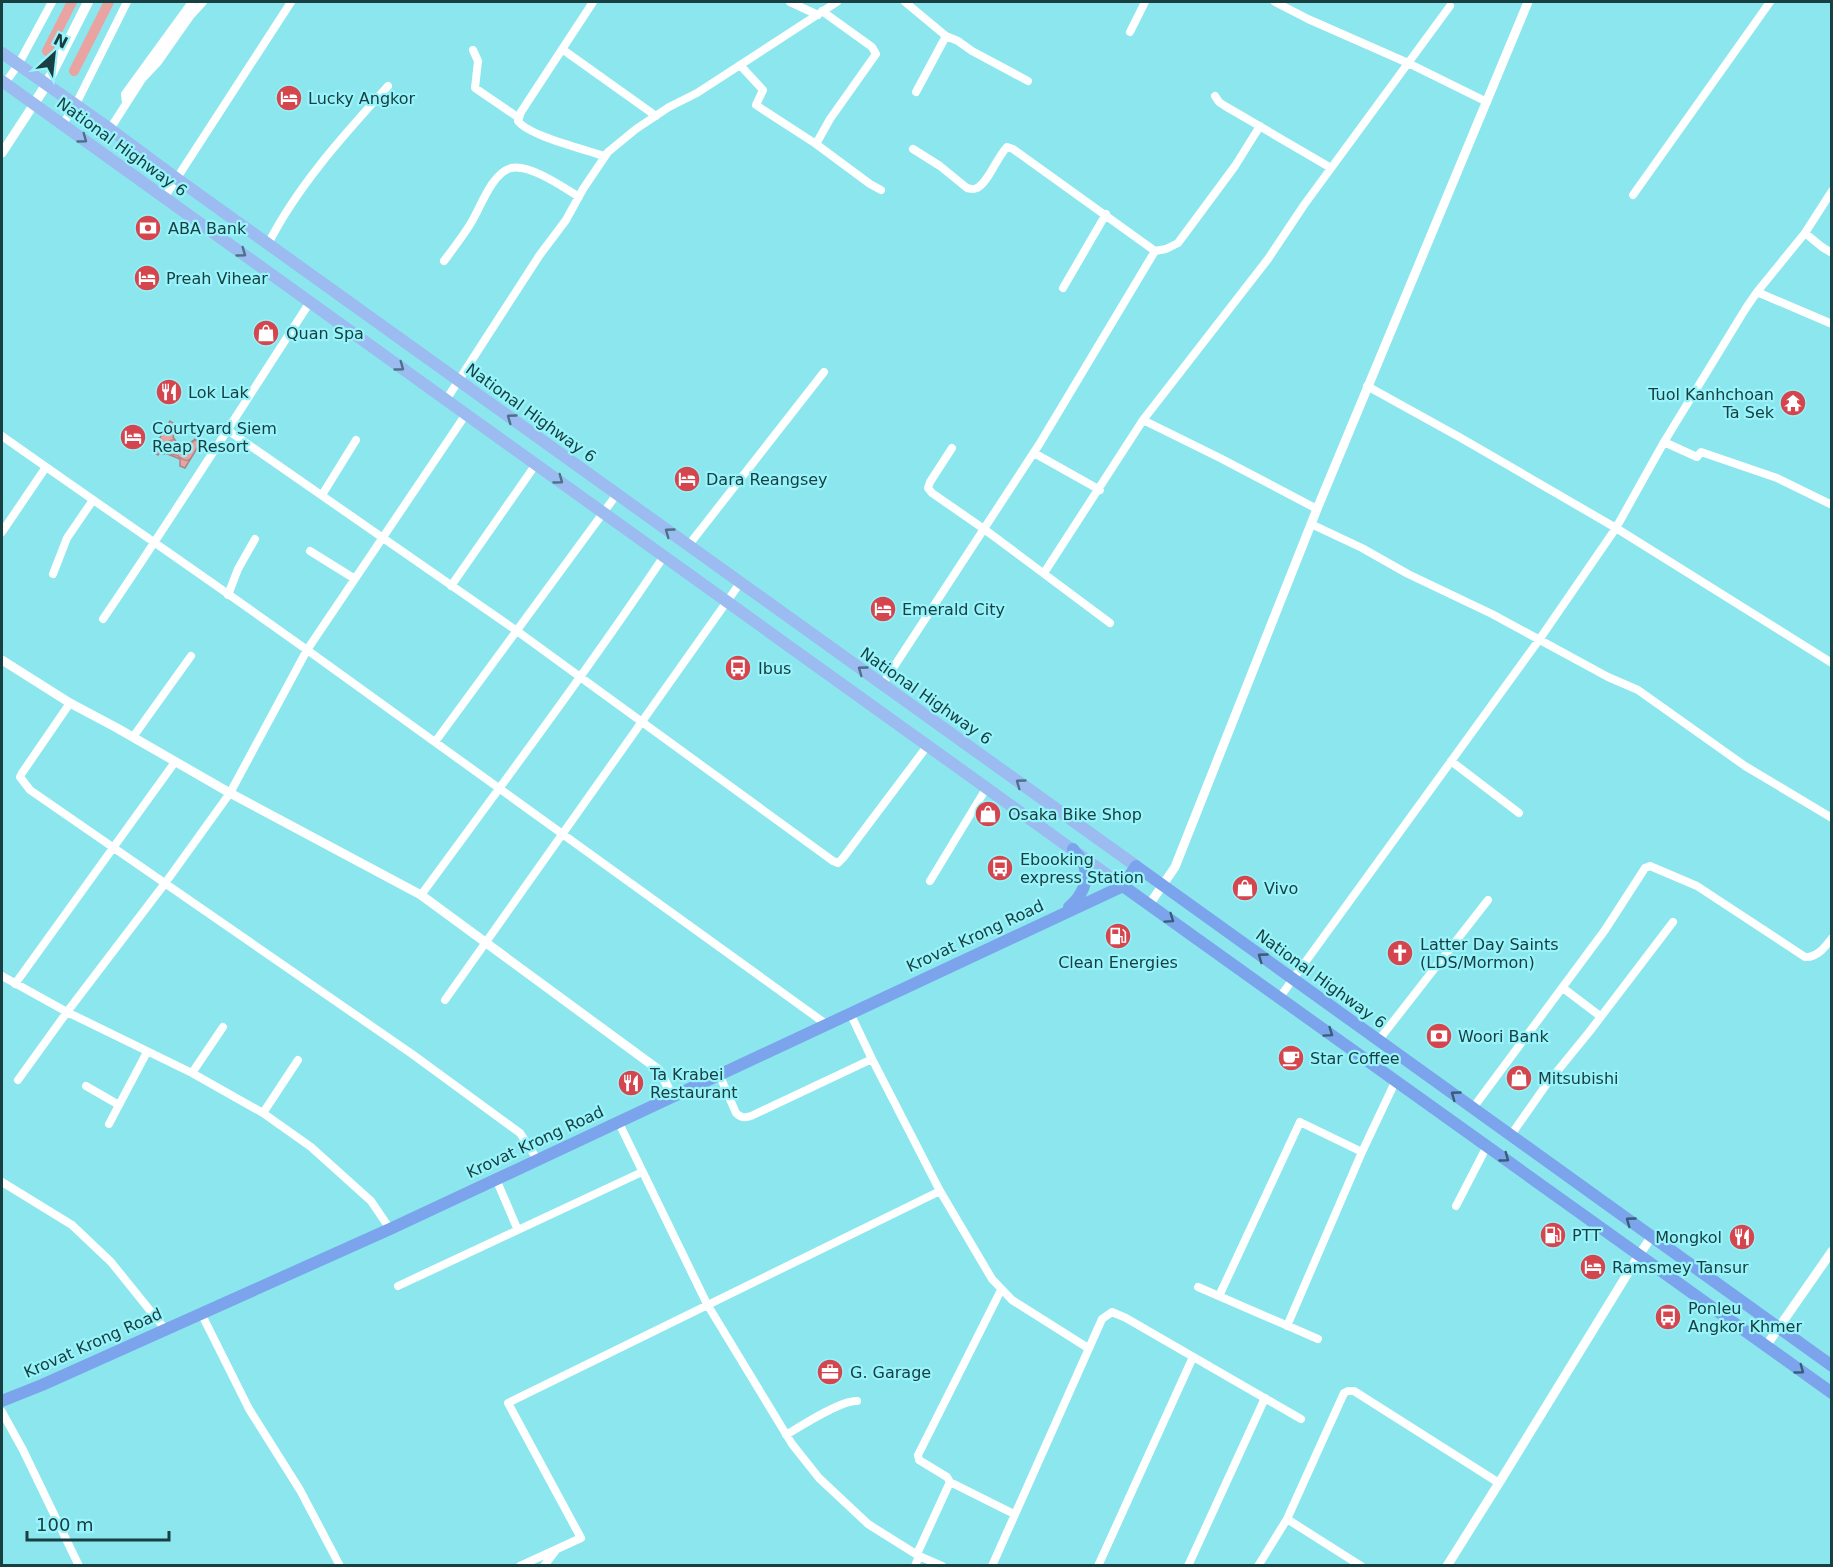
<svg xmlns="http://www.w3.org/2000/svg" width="1833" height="1567" font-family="'DejaVu Sans',sans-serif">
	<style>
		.water { fill: url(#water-waves); stroke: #aa8584; stroke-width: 1.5 }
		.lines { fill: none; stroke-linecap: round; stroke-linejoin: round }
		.canal { stroke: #e9a3a1; stroke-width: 10 }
		.minor { stroke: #fff; stroke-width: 8 }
		.tertiary { stroke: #fff; stroke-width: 9 }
		.secondary { stroke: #fff; stroke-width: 10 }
		.primary { stroke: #9cbbf1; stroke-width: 12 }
		.trunk { stroke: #7ba4ec; stroke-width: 12 }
		.oneway { stroke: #4d7188 }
		.oneway2 { stroke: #365e75 }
		.labels { text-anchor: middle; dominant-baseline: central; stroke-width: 4.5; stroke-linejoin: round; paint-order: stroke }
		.poi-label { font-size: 16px; fill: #184042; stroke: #98f4fa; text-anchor: start }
		.street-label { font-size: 16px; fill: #184042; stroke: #98f4fa }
	</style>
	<defs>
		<pattern id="water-waves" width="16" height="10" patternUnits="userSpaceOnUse" patternTransform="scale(1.5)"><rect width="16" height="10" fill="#e9a3a1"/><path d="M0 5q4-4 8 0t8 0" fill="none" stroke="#bc8685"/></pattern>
	</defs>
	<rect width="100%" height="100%" fill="#8be7ed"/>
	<path class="water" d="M170,421L176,425L173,437L179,446C187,448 189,443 195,439L199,442V445L185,468L180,466V459L165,453L164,454L160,452L158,455L152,451Z"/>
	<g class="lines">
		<path class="canal" d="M47,51L72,2
			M74,71L109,2"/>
		<path class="minor" d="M593,2L521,112L518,121C529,136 584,149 604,156
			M790,2L818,15
			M905,2L946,36L958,41L972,51L1028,81
			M1275,2L1308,19L1408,63L1487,102
			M822,11L872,47L876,54L830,119L816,144L870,184L881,190
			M1130,32L1145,2
			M562,49L656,116
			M473,50L478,61L475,88L519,118
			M740,65L763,90L756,105L816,144
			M5,83L18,65L52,2
			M916,92L946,36
			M1215,96L1219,102L1225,106L1331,168
			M126,103L125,94L192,2
			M62,125L75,106L127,2
			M110,129L142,79L158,62L191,15L203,2
			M913,149L940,166L967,188C971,189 973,190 977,188C988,183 997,157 1007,147L1013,149L1155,251L1166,249L1178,243L1235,166L1260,126
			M1633,195L1770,2
			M164,198L291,2
			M1805,233L1822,247L1832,253
			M268,244C298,185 344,135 388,86
			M444,261C453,249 463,236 471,223C481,207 491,174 511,168C530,164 563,187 579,197
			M1063,288L1106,214
			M1757,292L1832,324
			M1367,386L1461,438L1616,528L1832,663
			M446,400L539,256L566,220L583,189L608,152L636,129L669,107L697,93L837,2
			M1143,420L1220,458L1317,509
			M226,429L517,631L833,861L838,863L843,858L928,745
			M2,436C104,508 208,579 310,652C482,775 654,901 826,1024
			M1664,442L1697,457L1701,452L1777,478L1832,505
			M952,448L930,482L928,488L932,493L984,529L1110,623
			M1034,453L1100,490
			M322,495L356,440
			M1311,524L1362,548L1408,574L1492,614L1608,677L1638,690L1745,766L1832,818
			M2,532L46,467
			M688,546L824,372
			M310,551L355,579
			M1044,573L1143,420L1268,259L1304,205L1450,6
			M53,574L67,538L93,500
			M451,586L536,464
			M228,595L238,569L255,539
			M103,619C174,515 241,408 310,302
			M882,685L1040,443L1155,251
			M70,703L22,773L20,777L30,790L412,1054L520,1133L537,1159
			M133,737L191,656
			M435,742L617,494
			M1451,761L1519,813
			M930,881L987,787
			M421,895C503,783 587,671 664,556
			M2,976L67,1012L192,1073L263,1113L311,1147L371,1201L390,1229
			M15,984L175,762
			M1563,988L1600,1016
			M1280,997L1539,640L1616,528L1664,442L1746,308L1757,292L1805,233L1832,191
			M445,1000L740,583
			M850,1013L872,1059L940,1191L992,1279L1012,1300L1088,1348
			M1378,1041L1488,900
			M192,1073L223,1027
			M719,1074L736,1113C741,1118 745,1118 751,1116L872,1059
			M18,1080L67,1012L166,882L230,793L307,650L466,414
			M86,1086L119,1105L147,1052
			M1473,1108L1605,930L1645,868L1650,866L1697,886L1805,957C1817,958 1825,947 1832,938
			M263,1113L298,1060
			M618,1121L707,1304L792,1444L819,1478L868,1524L919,1556L942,1566
			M109,1124L119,1105
			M1511,1135L1546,1085L1590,1031L1673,922
			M496,1179L517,1228
			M2,1182L72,1225L111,1262L165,1329
			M1456,1206L1487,1146
			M398,1286L642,1172
			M1198,1287L1318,1339
			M1219,1296L1300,1122L1362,1152
			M201,1313L249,1409L300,1490L340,1566
			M1287,1326L1362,1152L1396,1080
			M2,1412L23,1450L79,1566
			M786,1435C801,1426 841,1400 857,1401
			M950,1482L1014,1514
			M1287,1519L1361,1566
			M917,1554L950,1482L947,1477L919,1460L918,1455L1001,1290
			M520,1566L581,1538L508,1403L940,1191
			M544,1566L556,1550
			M915,1566L919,1556
			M992,1566L1102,1319L1112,1312L1126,1318L1301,1419
			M1098,1566L1193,1357
			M1188,1566L1265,1398
			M1258,1566L1287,1519L1344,1393L1348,1391H1354L1499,1483"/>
		<path class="tertiary" d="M2,153L34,104
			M2,660L70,703L117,728L230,793L421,895L659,1070L672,1095
			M1149,905L1175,867L1317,509L1528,2
			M1766,1346L1832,1251
			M1447,1566L1499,1483L1639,1255L1652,1236"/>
		<path class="secondary" d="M34,104L46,85L88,2"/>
		<path class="primary" d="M2,53L110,129L176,178L1136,866
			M2,81L1123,886"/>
		<path class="trunk" d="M1123,886L1832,1393
			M1069,907C1081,897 1090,881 1084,865C1082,859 1076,854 1073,849
			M2,1401L42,1385L390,1229L1123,886L1136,866L1832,1366"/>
	</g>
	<defs><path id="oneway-chevron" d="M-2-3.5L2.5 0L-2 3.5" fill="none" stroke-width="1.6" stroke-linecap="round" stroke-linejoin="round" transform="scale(1.5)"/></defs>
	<g class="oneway">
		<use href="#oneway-chevron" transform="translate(83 139) rotate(36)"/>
		<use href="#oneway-chevron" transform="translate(242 253) rotate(36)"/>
		<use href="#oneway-chevron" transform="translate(400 367) rotate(36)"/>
		<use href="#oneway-chevron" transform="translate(511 418) rotate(-144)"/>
		<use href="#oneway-chevron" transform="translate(559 480) rotate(36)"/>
		<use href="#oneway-chevron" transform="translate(669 532) rotate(-144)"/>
		<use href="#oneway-chevron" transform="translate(862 670) rotate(-144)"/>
		<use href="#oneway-chevron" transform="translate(1020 783) rotate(-144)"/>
	</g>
	<g class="oneway2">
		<use href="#oneway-chevron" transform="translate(1170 919) rotate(35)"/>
		<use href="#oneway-chevron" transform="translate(1262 957) rotate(-144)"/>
		<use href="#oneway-chevron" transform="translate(1329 1033) rotate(35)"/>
		<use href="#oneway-chevron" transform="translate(1455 1095) rotate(-144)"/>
		<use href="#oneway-chevron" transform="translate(1505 1158) rotate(36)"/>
		<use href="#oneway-chevron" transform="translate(1630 1221) rotate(-144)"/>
		<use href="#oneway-chevron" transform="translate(1800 1370) rotate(36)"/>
	</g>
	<defs>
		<symbol id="hotel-disc" viewBox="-11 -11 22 22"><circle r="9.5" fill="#d5454e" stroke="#98f4fa"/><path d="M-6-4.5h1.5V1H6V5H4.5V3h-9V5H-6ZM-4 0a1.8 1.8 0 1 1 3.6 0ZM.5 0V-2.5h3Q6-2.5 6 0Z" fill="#fff"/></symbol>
		<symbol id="bank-disc" viewBox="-11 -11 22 22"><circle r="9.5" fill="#d5454e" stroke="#98f4fa"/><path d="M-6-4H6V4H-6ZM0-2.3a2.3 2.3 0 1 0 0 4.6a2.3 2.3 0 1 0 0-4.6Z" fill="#fff"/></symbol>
		<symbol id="shop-disc" viewBox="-11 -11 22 22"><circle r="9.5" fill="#d5454e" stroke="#98f4fa"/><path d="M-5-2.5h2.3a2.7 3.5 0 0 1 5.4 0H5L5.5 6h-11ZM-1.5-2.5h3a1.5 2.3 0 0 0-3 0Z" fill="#fff"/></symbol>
		<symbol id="restaurant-disc" viewBox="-11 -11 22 22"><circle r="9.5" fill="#d5454e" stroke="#98f4fa"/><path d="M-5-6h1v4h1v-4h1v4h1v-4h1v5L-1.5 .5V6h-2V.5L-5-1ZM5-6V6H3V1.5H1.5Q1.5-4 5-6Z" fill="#fff"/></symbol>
		<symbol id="temple-disc" viewBox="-11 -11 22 22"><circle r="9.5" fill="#d5454e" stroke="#98f4fa"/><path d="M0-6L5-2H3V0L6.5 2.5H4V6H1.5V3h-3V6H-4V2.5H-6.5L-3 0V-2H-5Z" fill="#fff"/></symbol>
		<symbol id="bus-disc" viewBox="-11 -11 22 22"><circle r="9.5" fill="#d5454e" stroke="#98f4fa"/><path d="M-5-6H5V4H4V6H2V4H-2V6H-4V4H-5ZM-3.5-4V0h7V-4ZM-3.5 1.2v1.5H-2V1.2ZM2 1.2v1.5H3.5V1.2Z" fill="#fff"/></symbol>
		<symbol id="fuel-disc" viewBox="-11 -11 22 22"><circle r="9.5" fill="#d5454e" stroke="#98f4fa"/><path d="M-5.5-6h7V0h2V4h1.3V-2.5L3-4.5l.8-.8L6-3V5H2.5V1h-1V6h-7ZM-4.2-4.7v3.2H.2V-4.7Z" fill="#fff"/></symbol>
		<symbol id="church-disc" viewBox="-11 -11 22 22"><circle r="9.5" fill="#d5454e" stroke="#98f4fa"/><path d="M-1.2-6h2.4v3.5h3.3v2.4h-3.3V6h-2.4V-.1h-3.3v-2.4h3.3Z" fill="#fff"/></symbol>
		<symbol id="cafe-disc" viewBox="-11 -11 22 22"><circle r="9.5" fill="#d5454e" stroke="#98f4fa"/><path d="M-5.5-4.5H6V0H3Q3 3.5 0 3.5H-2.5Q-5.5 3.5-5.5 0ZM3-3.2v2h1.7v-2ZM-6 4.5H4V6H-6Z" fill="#fff"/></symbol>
		<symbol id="office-disc" viewBox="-11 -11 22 22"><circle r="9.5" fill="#d5454e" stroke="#98f4fa"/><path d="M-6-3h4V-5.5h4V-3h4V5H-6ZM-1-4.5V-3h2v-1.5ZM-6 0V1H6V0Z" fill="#fff"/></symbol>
	</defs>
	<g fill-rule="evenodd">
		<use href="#hotel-disc" x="274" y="83" width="30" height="30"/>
		<use href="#bank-disc" x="133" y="213" width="30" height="30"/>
		<use href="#hotel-disc" x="132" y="263" width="30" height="30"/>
		<use href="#shop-disc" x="251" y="318" width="30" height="30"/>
		<use href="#restaurant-disc" x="154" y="377" width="30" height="30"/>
		<use href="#temple-disc" x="1778" y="388" width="30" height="30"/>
		<use href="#hotel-disc" x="118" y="422" width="30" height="30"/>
		<use href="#hotel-disc" x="672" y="464" width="30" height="30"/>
		<use href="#hotel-disc" x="868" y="594" width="30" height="30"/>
		<use href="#bus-disc" x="723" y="653" width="30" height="30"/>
		<use href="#shop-disc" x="973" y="799" width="30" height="30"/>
		<use href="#bus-disc" x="985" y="853" width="30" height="30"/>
		<use href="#shop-disc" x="1230" y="873" width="30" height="30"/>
		<use href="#fuel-disc" x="1103" y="921" width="30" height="30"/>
		<use href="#church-disc" x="1385" y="938" width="30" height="30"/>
		<use href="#bank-disc" x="1424" y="1021" width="30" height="30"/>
		<use href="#cafe-disc" x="1276" y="1043" width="30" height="30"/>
		<use href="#shop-disc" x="1504" y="1063" width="30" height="30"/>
		<use href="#restaurant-disc" x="616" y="1068" width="30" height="30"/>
		<use href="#fuel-disc" x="1538" y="1220" width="30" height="30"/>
		<use href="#restaurant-disc" x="1727" y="1222" width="30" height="30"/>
		<use href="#hotel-disc" x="1578" y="1252" width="30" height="30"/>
		<use href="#bus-disc" x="1653" y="1302" width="30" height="30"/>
		<use href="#office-disc" x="815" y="1357" width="30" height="30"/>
	</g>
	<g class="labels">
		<g class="poi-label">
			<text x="308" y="98">Lucky Angkor</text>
			<text x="168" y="228">ABA Bank</text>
			<text x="166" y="278">Preah Vihear</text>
			<text x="286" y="333">Quan Spa</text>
			<text x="188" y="392">Lok Lak</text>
			<text x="1774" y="394" text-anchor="end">Tuol Kanhchoan<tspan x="1774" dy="18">Ta Sek</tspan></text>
			<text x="152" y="428">Courtyard Siem<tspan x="152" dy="18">Reap Resort</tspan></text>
			<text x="706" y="479">Dara Reangsey</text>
			<text x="902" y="609">Emerald City</text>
			<text x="758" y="668">Ibus</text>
			<text x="1008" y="814">Osaka Bike Shop</text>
			<text x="1020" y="859">Ebooking<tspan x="1020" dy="18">express Station</tspan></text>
			<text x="1264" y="888">Vivo</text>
			<text x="1420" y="944">Latter Day Saints<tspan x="1420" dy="18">(LDS/Mormon)</tspan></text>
			<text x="1118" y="962" text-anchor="middle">Clean Energies</text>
			<text x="1458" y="1036">Woori Bank</text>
			<text x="1310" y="1058">Star Coffee</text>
			<text x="650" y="1074">Ta Krabei<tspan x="650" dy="18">Restaurant</tspan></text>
			<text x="1538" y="1078">Mitsubishi</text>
			<text x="1572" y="1235">PTT</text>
			<text x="1722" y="1237" text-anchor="end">Mongkol</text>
			<text x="1612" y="1267">Ramsmey Tansur</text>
			<text x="1688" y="1308">Ponleu<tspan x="1688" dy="18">Angkor Khmer</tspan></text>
			<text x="850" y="1372">G. Garage</text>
		</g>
		<g class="street-label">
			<text transform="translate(122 147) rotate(36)">National Highway 6</text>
			<text transform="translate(531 413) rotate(36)">National Highway 6</text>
			<text transform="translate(926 696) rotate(35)">National Highway 6</text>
			<text transform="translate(975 936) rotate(-25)">Krovat Krong Road</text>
			<text transform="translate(1321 979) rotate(36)">National Highway 6</text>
			<text transform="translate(535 1142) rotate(-25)">Krovat Krong Road</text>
			<text transform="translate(93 1343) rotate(-24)">Krovat Krong Road</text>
		</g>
	</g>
	<rect width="1833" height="1567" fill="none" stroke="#184042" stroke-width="6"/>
	<g transform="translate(54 54) rotate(27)" stroke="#98f4fa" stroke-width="4.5" paint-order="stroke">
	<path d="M0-4.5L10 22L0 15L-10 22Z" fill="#184042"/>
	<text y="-9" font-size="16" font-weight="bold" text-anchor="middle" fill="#184042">N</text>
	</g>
	<path d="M27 1531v9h142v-9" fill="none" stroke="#184042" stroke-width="3"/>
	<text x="36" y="1531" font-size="18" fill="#184042" stroke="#98f4fa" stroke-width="4.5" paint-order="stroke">100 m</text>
</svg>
